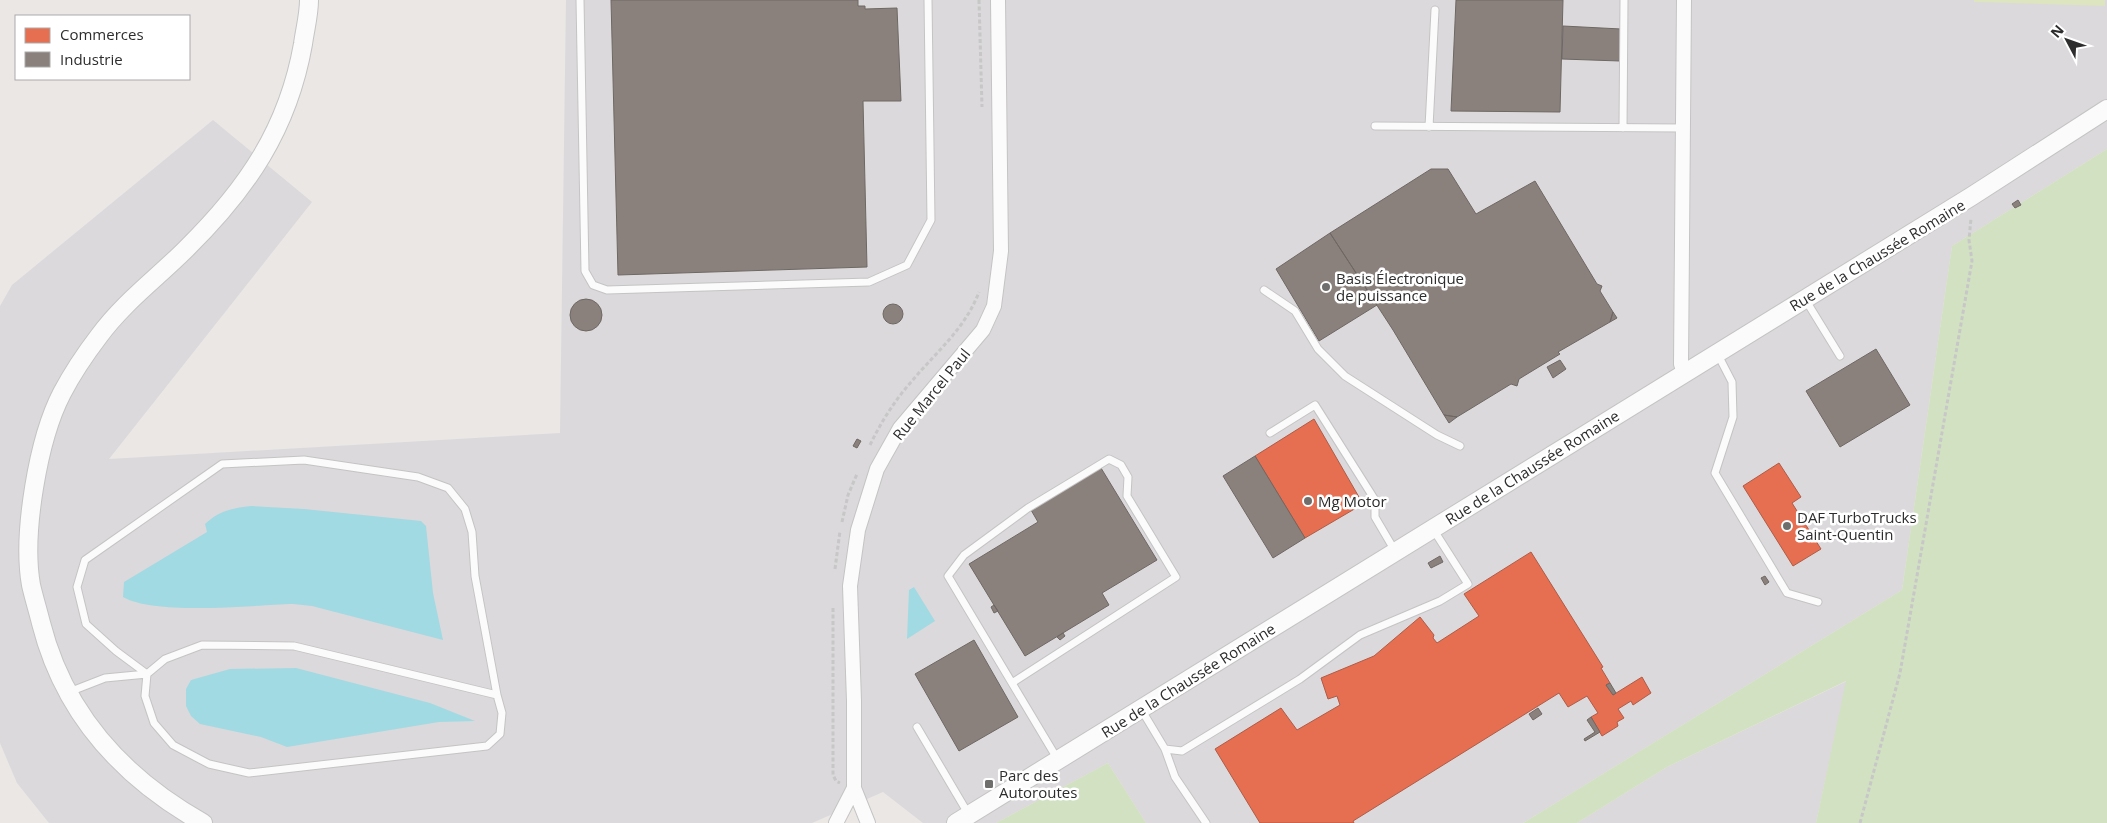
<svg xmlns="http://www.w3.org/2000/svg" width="2107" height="823" font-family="'Open Sans',sans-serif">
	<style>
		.industrial { fill: #dbd9db }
		.green { fill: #d2e1c2 }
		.pitch { fill: #dce4c0 }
		.water { fill: #a1dae3 }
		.shops { fill: #e76f51; stroke: #af5b46 }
		.industry { fill: #8a817c; stroke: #6e6864 }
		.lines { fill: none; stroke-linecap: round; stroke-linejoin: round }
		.service-casing { stroke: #c5c4c4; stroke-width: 9 }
		.minor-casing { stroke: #c5c4c4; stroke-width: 16 }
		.tertiary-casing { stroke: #c5c4c4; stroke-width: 20 }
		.path { stroke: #c7c7c7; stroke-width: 3; stroke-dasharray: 4 2.5; stroke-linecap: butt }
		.service { stroke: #fcfbfb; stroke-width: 7 }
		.minor { stroke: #fcfbfb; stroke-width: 14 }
		.tertiary { stroke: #fcfbfb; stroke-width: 18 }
		.poi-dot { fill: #6f6e6d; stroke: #fff; stroke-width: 2 }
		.labels { text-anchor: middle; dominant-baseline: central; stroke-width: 5; stroke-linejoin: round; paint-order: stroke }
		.street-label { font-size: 15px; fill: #2d2d2d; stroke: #fff }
		.poi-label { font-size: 15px; fill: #2d2d2d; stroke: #fff; text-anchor: start }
	</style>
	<rect width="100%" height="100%" fill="#eae7e5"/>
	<path class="industrial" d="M566,0H2107V149L1952,246L1902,590L1523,823H1146L1108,763L996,823H923L883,792L812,823H49L17,783L0,743V306L12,285L213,120L312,202L109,459L560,433Z
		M1847,681L1816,823H1577L1667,767Z"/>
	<path class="green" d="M2107,149V823H1816L1846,681L1667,767L1577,823H1523L1902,590L1952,246Z
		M1108,763L1146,823H996Z"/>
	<path class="pitch" d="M1974,0H2105V6L1974,2Z"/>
	<path class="water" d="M251,506L304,509L421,521L426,526L433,593L443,640L312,606L293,604C253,605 156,616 123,597L124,582L207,532L205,524C219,511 232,508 251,506Z
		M914,587L935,621L907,639L909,590Z
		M296,668L430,703L475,721L439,722L287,747L261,737L200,724L191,716L186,706V689L191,680L230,669Z"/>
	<path class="shops" d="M1314,419L1363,504L1305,538L1255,456Z
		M1779,463L1801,497L1792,503L1821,549L1793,566L1743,486Z
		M1531,552L1603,667L1601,668L1610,683L1606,685L1613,695L1642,677L1651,693L1633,705L1631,701L1618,709L1624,718L1617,722L1618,726L1602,736L1591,717L1598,713L1587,696L1568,707L1559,693L1353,821L1354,823H1260L1215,749L1281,708L1297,730L1340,705L1337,696L1328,699L1321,678L1374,656L1420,617L1434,635L1433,638L1437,643L1479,616L1464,594Z"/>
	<path class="industry" d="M611,0H858V6H865V9L897,8L901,101H863L867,267L618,275Z
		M1456,0H1563L1560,112L1451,111Z
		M1563,26L1621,29L1620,61L1562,59Z
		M1431,169H1448L1476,214L1535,181L1597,284L1602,286L1600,291L1613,312L1610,322L1558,352L1560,354L1519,379L1517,386L1511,384L1457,417L1444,415L1393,330L1330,233Z
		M2018,200L2021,205L2015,208L2012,204Z
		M1330,233L1377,305L1319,341L1276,269Z
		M570 315a16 16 0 1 1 32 0a16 16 0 1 1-32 0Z
		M883 314a10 10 0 1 1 20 0a10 10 0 1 1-20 0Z
		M1613,312L1617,318L1610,322Z
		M1876,349L1910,405L1840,447L1806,391Z
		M1560,360L1566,369L1553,378L1547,367Z
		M1444,415L1457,417L1449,423Z
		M857,439L861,441L857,448L853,446Z
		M1255,456L1305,538L1273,558L1223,476Z
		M1101,468L1157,560L1102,593L1109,605L1025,656L969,564L1038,522L1031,510Z
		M1440,556L1443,562L1431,568L1428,563Z
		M1765,576L1769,582L1765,585L1761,578Z
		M994,605L998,611L994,613L991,607Z
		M1063,633L1065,636L1060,640L1057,637Z
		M974,640L1018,717L959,751L915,674Z
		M1610,683L1616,693L1613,695L1606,685Z
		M1538,708L1542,714L1533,720L1529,714Z
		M1591,717L1600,732L1585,741L1584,739L1595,732L1587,720Z"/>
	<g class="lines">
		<defs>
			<path id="service" d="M580,0L585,271L593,285L607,290L869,282L907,265L931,220L928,0
				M1375,126L1683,128
				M1429,127L1435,10
				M1623,128L1624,0
				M1264,290L1295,311L1318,349L1345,376L1437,435L1460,446
				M1805,299L1840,356
				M1717,353L1732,382L1733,417L1715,473L1787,593L1818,602
				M1270,433L1315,405L1375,500V517L1395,551
				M147,674L116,651L86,624L77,587L85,560L222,464L304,460L418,477L448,488L465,509L472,532L475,576L497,695
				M1012,683L1176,577L1127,496L1128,477L1121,465L1109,459L1028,508L964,555L948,576L1058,760
				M69,692L105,678L147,674L165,659L202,645L294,646L497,695L502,713L500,734L487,746L249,773L209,764L173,745L154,723L145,696L147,674
				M1141,709L1165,749L1175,777L1206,823
				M917,727L969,815
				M1165,749L1182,751L1300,679L1360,635L1440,601L1468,584L1433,529"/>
			<path id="minor" d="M1684,0L1681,364L1684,373
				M836,823L854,788
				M868,823L854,788V701L850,586L858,530L877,469L900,428L983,330L994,306L1001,251L998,0"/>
			<path id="tertiary" d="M203,823C123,778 64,714 41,623C38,611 34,598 31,585C22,534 38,439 62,393C72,374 86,353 99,336C124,302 157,278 186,249C247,189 288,129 303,44C305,29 309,15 309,0
				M956,823L1972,196L2107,109"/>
		</defs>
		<use href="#service" class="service-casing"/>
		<use href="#minor" class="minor-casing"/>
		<use href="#tertiary" class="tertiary-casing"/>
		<path class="path" d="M979,0L982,107
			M870,445C881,422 895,400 912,381C936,352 965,329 979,292
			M842,522L848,495L857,474
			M835,569L840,531
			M833,608V775L836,781L840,783
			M1860,823L1900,673L1972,261L1969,240L1971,218"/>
		<use href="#service" class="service"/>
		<use href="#minor" class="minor"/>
		<use href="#tertiary" class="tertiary"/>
	</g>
	<g class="poi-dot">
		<circle cx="1326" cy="287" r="5"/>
		<circle cx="1308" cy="501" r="5"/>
		<circle cx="1787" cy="526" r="5"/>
		<rect x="984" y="779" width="10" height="10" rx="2.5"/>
	</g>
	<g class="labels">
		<g class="street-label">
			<text transform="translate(1877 255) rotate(-31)">Rue de la Chaussée Romaine</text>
			<text transform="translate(931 394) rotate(-51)">Rue Marcel Paul</text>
			<text transform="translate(1532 467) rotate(-32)">Rue de la Chaussée Romaine</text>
			<text transform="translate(1188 680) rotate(-32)">Rue de la Chaussée Romaine</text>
		</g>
		<g class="poi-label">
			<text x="1336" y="278">Basis Électronique<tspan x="1336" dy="17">de puissance</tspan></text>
			<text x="1318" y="501">Mg Motor</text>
			<text x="1797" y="517">DAF TurboTrucks<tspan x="1797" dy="17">Saint-Quentin</tspan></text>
			<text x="999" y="775">Parc des<tspan x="999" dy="17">Autoroutes</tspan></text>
		</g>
	</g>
	<rect x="15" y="15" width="175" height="65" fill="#ffffff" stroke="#ababab"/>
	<rect x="25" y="28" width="25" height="15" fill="#e76f51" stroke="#ababab"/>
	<text x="60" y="40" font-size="15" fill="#2d2d2d">Commerces</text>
	<rect x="25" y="52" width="25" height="15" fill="#8a817c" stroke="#ababab"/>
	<text x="60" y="65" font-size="15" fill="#2d2d2d">Industrie</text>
	<g transform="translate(2067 40) rotate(311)" stroke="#ffffff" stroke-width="4" paint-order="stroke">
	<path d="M0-4L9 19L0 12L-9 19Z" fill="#2d2d2d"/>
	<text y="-8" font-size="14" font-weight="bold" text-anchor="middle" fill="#2d2d2d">N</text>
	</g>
</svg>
